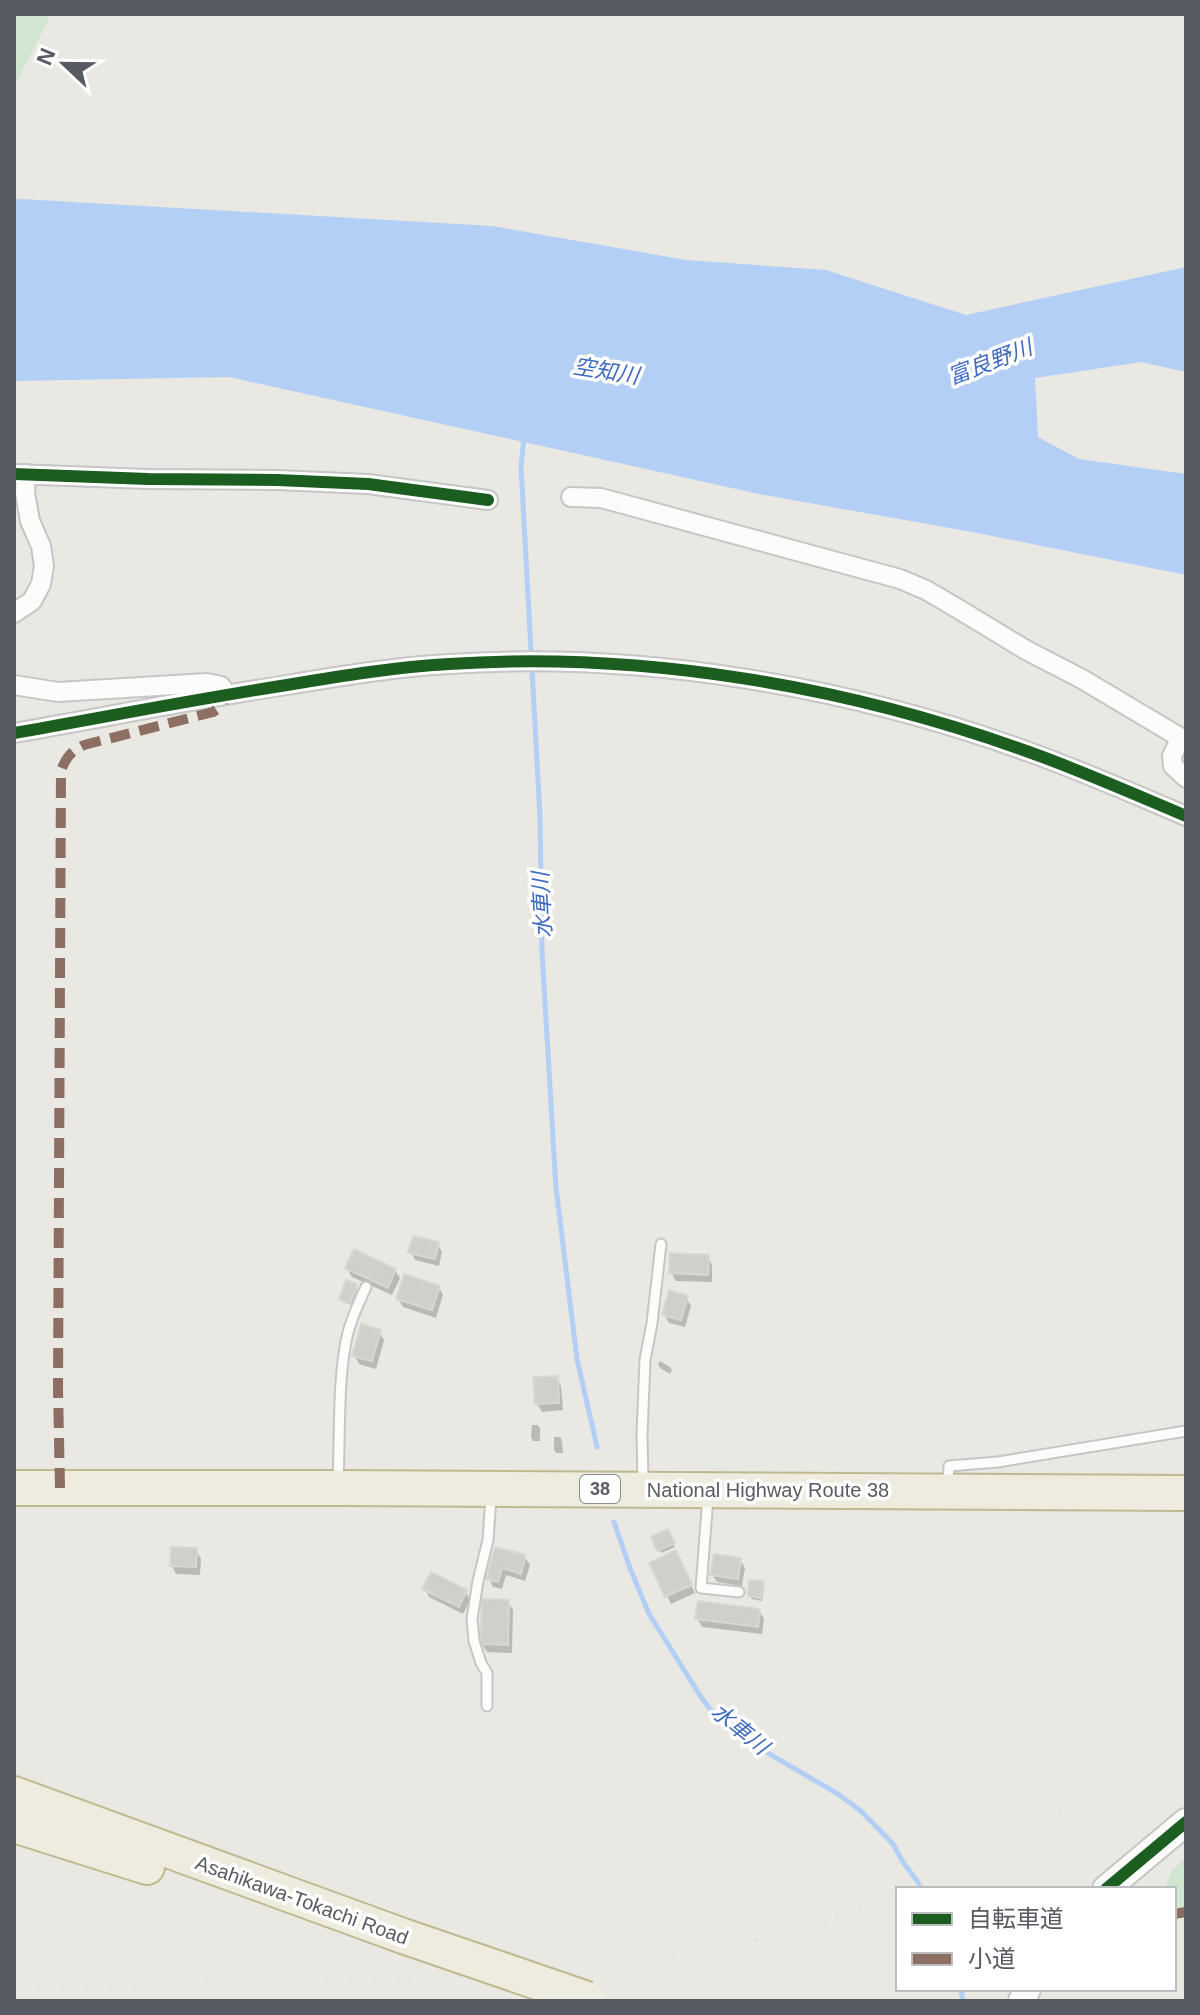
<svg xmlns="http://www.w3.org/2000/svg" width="1200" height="2015" font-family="Helvetica,'Noto Sans JP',sans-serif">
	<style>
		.green { fill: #d0e6d0 }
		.water { fill: #b3cff6 }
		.shadow { fill: #0003 }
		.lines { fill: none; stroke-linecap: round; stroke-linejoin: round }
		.stream { stroke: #b3cff6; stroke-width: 5 }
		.building { fill: #cfcfcb; stroke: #d8d7d2; stroke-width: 2 }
		.lane-casing { stroke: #c5c6c5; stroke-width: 13 }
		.street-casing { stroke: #c5c6c5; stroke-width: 22 }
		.secondary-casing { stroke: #c5c5c5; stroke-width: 30 }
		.highway-casing { stroke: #c0b990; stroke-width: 38 }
		.lane { stroke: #fcfcfb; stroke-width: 9 }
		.street { stroke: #fcfcfb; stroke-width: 18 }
		.secondary { stroke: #fcfcfb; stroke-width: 26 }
		.highway { stroke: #edecdf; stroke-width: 34 }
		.rail { stroke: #e2e2e1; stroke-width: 5; stroke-dasharray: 2 10; stroke-linecap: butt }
		.highway-bridge-casing { stroke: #c0b990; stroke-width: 38; stroke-linecap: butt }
		.highway-bridge { stroke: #edecdf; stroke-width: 34 }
		.quiet { stroke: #8d6e63; stroke-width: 10; stroke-dasharray: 20 10; stroke-linecap: butt }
		.cycleway-casing { stroke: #fff; stroke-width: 17 }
		.cycleway { stroke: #1b5e20; stroke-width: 12 }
		.labels { text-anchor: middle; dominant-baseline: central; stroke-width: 7; stroke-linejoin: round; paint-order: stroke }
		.shield { fill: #fff; stroke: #8a8c90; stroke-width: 2 }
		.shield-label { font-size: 18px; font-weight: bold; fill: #585b61 }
		.street-label { font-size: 20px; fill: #585b61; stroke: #fff }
		.water-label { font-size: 22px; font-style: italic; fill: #3f6ac2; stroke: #fff }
	</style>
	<rect width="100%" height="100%" fill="#e9e8e2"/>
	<path class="green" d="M14,14H49L47,23L14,86Z
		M1186,1857V1908L1174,1909V1889H1164L1172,1871Z"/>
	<path class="water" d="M21,199L492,226L686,260L826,270L966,315L1186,267V372L1141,362L1035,378L1038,437L1079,459L1186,474V575L972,532L759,494L229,377L14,381V200Z"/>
	<path class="shadow" d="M438,1244L442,1252L439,1266L415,1260L411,1252Z
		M708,1257L712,1265V1282L676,1281L671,1272Z
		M347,1268L395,1270L400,1278L392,1295L352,1277Z
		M355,1285L357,1289L351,1305L343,1302L341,1299Z
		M439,1287L443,1295L436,1318L403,1307L398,1299Z
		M686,1298L691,1306L685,1327L669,1323L664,1314Z
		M379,1332L384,1340L376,1369L359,1364L354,1355Z
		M660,1361L670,1367L672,1370L670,1374L660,1368L658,1364Z
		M557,1378L561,1386L563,1410L542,1412L537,1403Z
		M532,1425H538L540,1429V1441H533L531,1437Z
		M554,1437H560L562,1441L563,1453H556L554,1449Z
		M668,1532L675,1547L661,1553L653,1538Z
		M496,1549L525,1557L530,1565L525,1581L506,1575L502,1589L493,1587L489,1579Z
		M196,1550L201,1559L200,1575L176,1574L172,1566Z
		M740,1560L745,1568L742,1586L717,1582L712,1574Z
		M679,1561L695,1593L671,1604L652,1564Z
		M762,1583L764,1586L762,1601L752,1599L750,1596Z
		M425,1589L466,1592L470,1600L463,1614L429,1597Z
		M508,1602L513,1610L512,1653L487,1652L482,1644Z
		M759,1611L764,1619L762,1634L702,1627L697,1618Z"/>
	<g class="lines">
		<path class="stream" d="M524,437L521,467L540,816L542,952L556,1188L577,1359L597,1447
			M614,1522L630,1568L649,1614L701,1697L713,1713L754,1745L838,1794L861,1811L893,1844L903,1862L923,1889
			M961,1989L963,2001"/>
	</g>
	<path class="building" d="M413,1236L439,1242L435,1259L408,1253Z
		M354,1249L396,1269L388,1288L345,1268Z
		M670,1253L709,1255L708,1275L669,1273Z
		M404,1274L440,1286L432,1310L396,1299Z
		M346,1280L357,1284L350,1303L339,1299Z
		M669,1290L688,1296L681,1320L662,1315Z
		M361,1324L381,1330L372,1361L352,1356Z
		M558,1376L559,1403L535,1404L533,1377Z
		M668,1529L675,1543L657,1551L651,1537Z
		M171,1547L197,1548L196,1567L170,1566Z
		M495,1547L526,1555L521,1574L502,1568L498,1582L486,1579Z
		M676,1550L692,1585L665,1597L649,1563Z
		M714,1554L741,1558L738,1579L710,1575Z
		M431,1572L467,1590L459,1607L422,1589Z
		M749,1580L763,1581L761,1598L748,1596Z
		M482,1599L509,1600L508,1645L480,1644Z
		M698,1601L760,1609L758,1627L695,1619Z"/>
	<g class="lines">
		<defs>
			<path id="lane" d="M338,1480C340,1438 338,1388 345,1347C348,1326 357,1307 366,1287
				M643,1482L642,1435L645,1360L652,1323L661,1244
				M948,1484L949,1466L998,1462L1186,1431
				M708,1497L701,1588L739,1592
				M487,1706V1673L481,1663L474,1641L472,1619L478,1581L488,1540L491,1497"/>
			<path id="street" d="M14,474L148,479L277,480L368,484L488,500
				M571,497L601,498L900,579L926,590L960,610L1026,650L1082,679L1186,741
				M14,613L32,601L41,584L44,566L41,546L30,521L25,493L26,474
				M14,685L58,692L207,683L221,686L226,694
				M14,733C105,717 196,699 287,685C341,676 395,667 449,664C643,651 847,686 1029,752C1082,771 1134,794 1186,816
				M1180,739L1172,756L1173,766L1186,778"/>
			<path id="secondary" d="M1106,1889L1186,1822
				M1022,2001L1027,1989"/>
			<path id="highway" d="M14,1488H338L1186,1493
				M14,1794L403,1936
				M14,1825L147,1867"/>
		</defs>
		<use href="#lane" class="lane-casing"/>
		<use href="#street" class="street-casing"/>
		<use href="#secondary" class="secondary-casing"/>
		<use href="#highway" class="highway-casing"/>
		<use href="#lane" class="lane"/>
		<use href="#street" class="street"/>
		<use href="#secondary" class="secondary"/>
		<use href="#highway" class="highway"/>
		<path class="rail" d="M910,1889L966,1863L1030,1829L1102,1784L1186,1711
			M14,1990L413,1979L645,1960L742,1943L828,1919L898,1894"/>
		<defs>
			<path id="highway-bridge" d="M403,1936L587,1999"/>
		</defs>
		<use href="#highway-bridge" class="highway-bridge-casing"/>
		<use href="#highway-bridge" class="highway-bridge"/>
		<path class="quiet" d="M60,1488L58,1389L61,771C66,757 70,752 84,745L213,712L222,706L226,694
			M1174,1914L1186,1912"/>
		<defs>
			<path id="cycleway" d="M14,474L148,479L277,480L368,484L488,500
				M14,733C105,717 196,699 287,685C341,676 395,667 449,664C643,651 847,686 1029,752C1082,771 1134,794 1186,816
				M1106,1889L1186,1822"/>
		</defs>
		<use href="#cycleway" class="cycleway-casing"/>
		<use href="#cycleway" class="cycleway"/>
	</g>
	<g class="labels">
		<rect class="shield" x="580" y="1475" width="40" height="28" rx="6"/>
		<g class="shield-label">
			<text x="600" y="1489">38</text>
		</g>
		<g class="street-label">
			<text x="768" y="1490">National Highway Route 38</text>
			<text transform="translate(302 1900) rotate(20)">Asahikawa-Tokachi Road</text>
		</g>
		<g class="water-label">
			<text transform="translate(990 362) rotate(-21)">富良野川</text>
			<text transform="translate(606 371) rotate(9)">空知川</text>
			<text transform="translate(542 905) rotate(-93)">水車川</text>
			<text transform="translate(740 1729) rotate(39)">水車川</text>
		</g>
	</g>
	<rect width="1200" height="2015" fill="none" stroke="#585b61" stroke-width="32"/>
	<rect x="896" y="1887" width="280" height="104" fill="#ffffff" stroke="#bcbdc0" stroke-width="2"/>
	<rect x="912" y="1913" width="40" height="12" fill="#1b5e20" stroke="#bcbdc0" stroke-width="2"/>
	<text x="968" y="1927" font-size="24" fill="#585b61">自転車道</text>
	<rect x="912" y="1953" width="40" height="12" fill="#8d6e63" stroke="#bcbdc0" stroke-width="2"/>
	<text x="968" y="1967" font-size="24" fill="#585b61">小道</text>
	<g transform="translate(64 64) rotate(292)" stroke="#ffffff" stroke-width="6" paint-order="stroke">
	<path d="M0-6L14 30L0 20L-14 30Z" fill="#585b61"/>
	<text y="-12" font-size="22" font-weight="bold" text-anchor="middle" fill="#585b61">N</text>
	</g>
</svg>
